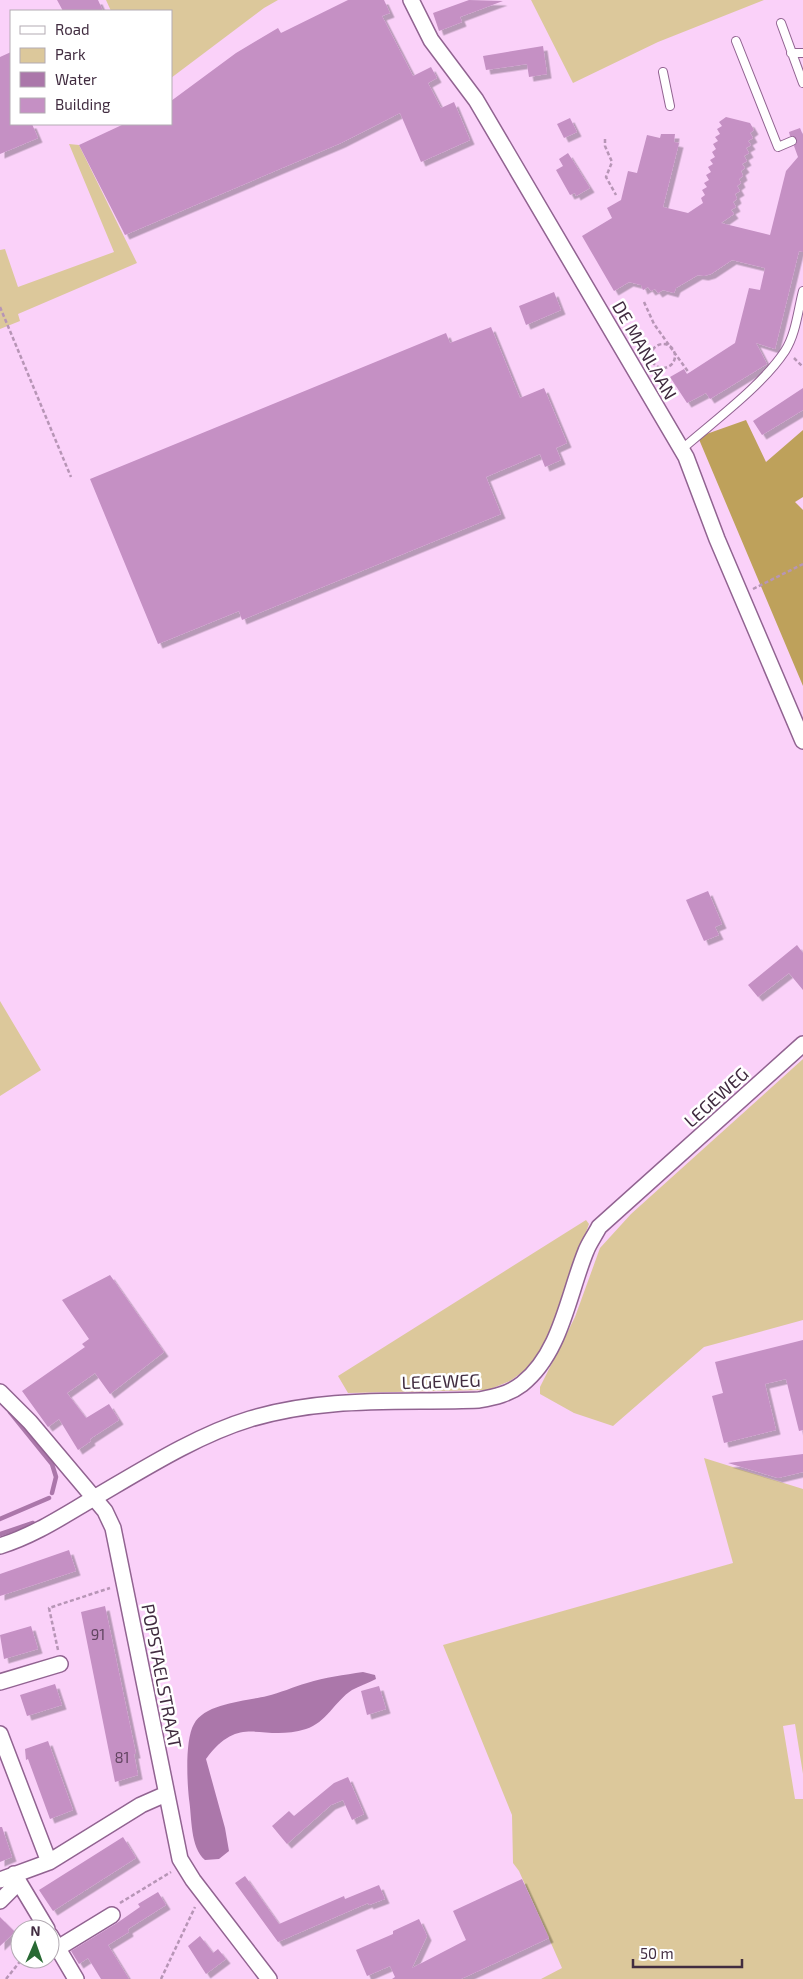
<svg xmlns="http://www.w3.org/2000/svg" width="803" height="1979" font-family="'Exo 2',sans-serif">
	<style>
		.green { fill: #dcc89b }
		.forest { fill: #bea15b }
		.water { fill: #ab77aa }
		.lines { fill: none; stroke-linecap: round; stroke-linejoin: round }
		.stream { stroke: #ab77aa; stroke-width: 4.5 }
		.building { fill: #c590c4; filter: url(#shadow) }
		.lane-casing { stroke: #916391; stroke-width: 10 }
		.street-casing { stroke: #916391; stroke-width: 18 }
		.path { stroke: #b795b6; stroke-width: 2.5; stroke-dasharray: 4 2.5; stroke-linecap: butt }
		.lane { stroke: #fff; stroke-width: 8 }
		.street { stroke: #fff; stroke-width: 15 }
		.labels { text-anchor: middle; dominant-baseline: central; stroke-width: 5; stroke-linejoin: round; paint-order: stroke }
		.number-label { font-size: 15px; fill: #624561 }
		.street-label { font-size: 18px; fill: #412c40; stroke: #fff }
	</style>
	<defs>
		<filter id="shadow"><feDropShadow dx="4.5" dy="4.5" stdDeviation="0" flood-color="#0004"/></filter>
	</defs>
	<rect width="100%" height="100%" fill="#fad1f9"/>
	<path class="green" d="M106,0H278L264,8L171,78V11H111Z
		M531,0H764L658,42L573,83Z
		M69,144L79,145L137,263L18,314L20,321L0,329V250L5,249L18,287L114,252Z
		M0,1001L41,1070L0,1096Z
		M803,1059V1320L704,1347L613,1426L574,1413L540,1394V1387L575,1317L600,1248L631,1214Z
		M586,1220L589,1224L547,1338L531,1366L510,1381L488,1390L348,1393L338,1376Z
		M704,1458L803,1489V1774L795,1724L783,1726L795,1799H803V1979H541L562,1968L519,1871L513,1863L512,1815L443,1645L733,1563Z"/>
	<path class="forest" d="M746,420L766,462L803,430V497L795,502L803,510V686L698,437Z"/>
	<path class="water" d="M363,1672L375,1675L376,1679C369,1683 359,1686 352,1690C335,1701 326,1723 306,1729C260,1743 241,1712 206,1759L225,1828L229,1851L219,1859L205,1860C190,1847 192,1818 189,1799C187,1781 185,1739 194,1724C205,1703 247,1701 267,1696C280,1693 293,1687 307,1683C325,1677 344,1675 363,1672Z"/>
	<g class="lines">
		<path class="stream" d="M10,1412L52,1464L56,1477L52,1493
			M0,1519L49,1498
			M0,1534L33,1523"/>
	</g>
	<path class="building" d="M57,0H98L103,11H63Z
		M348,0H384L390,13L382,16L413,76L431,67L437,78L428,83L441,108L454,102L470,140L421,162L400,113L341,143L125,235L79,145L124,124H171V101L236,53L278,28L281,33Z
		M469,0L503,1L460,17L462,22L439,31L433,13Z
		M543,46L547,74L529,77L527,64L486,70L483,56Z
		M11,52V124H32L38,138L0,154V57Z
		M726,117L750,123L754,130L750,133L753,138L748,141L751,145L746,148L749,153L744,156L747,161L742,164L745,168L741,171L743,176L739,179L741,183L737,186L740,191L735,194L737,199L733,202L736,207L731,210L734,214L721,223L770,235L786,171L798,157L794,146L797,139L790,136L789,132L800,128L803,135V252L799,251L775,349L756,343L767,364L710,399L706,393L687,403L670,377L684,369L687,374L735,343L749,288L760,290L765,268L732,260L711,274L704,276L698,275L676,288L674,293L663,290L658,293L655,289L651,291L648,287L643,290L641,285L629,282L614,291L582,236L612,218L607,208L621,200L628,171L637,173L647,135L660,138L661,134H675L674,142L679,143L663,207L688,213L703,203L701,198L705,195L702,190L707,187L704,183L709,180L706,175L711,172L708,167L713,164L710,160L715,157L712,152L716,149L713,144L718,141L715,137L720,134L717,129L722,126L719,122Z
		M570,118L577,132L564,138L557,124Z
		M568,153L590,188L576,196L575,193L570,195L556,170L563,166L559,159Z
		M554,292L561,310L526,325L519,306Z
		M491,327L520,398L544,388L567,443L556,448L561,460L545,467L540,454L486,477L501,514L242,620L239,611L158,644L90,479L446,333L450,343Z
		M803,388V410L762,435L753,421Z
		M708,891L722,924L715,927L719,935L704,941L686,900Z
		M797,945L803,953V990L789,973L758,997L748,985Z
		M110,1275L164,1352L110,1394L95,1373L67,1393L86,1418L109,1404L119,1420L90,1439L91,1441L78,1450L59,1419L48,1427L22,1391L85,1347L82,1344L89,1339L62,1300Z
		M803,1340V1430L799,1431L786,1379L765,1384L776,1430L724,1443L712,1396L723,1393L715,1362Z
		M803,1454V1472L778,1478L728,1463Z
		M69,1550L76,1571L0,1596V1574Z
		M105,1606L136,1754H134L138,1775L115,1782L81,1612Z
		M31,1626L38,1649L4,1659L0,1635Z
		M55,1684L62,1705L27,1716L20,1695Z
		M379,1686L386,1709L367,1715L361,1691Z
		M48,1741L73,1810L50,1819L28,1759L26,1760L25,1749Z
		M348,1777L364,1814L352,1820L343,1800L331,1805L287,1844L272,1826L289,1811L294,1816L334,1783Z
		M0,1827H2L12,1857L0,1862Z
		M123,1837L136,1858L53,1911L39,1890Z
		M245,1876L279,1924L344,1896L345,1899L379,1885L385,1899L369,1905L368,1903L278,1942L235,1883Z
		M522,1879L549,1938L461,1979H392L395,1977L390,1966L367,1976L356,1950L393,1934V1931L419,1919L427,1936L412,1968L466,1940L453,1911Z
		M158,1892L166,1905L128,1929L129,1932L108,1945L129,1979H101L88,1958L79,1964L71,1951L117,1923L140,1907L138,1904Z
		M0,1917L15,1932L0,1946Z
		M200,1936L213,1953L218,1949L226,1959L206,1974L188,1946Z"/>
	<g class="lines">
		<defs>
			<path id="lane" d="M781,23L803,83
				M736,41L778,147L792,141
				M791,53H803
				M663,72L670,106
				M681,450C714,421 762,386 785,351C796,334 798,310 803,291"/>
			<path id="street" d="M411,0L431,40L476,100L686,457L717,539L803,741
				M0,1392L30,1422L105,1511L113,1528L180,1859L193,1880L269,1979
				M0,1546C35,1535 63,1516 94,1498C142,1470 197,1435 250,1419C325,1396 401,1403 479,1400C495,1397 509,1394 522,1384C561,1353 568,1295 586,1251C589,1243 595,1235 599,1227L803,1044
				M0,1682L60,1664
				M0,1734L49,1862
				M14,1874L47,1929
				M0,1880L49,1862L141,1805L166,1794
				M0,1901L19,1882
				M50,1935L76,1979
				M58,1948L112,1915"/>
		</defs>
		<use href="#lane" class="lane-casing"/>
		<use href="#street" class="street-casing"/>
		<path class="path" d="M605,139V146L612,162L606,177L616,195
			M644,302L654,324L689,373
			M0,307L71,477
			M651 356a12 12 0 1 1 24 0a12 12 0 1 1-24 0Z
			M794,358L803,367
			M753,589L803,564
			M58,1650L49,1608L110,1588
			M120,1903L171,1872
			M6,1979L22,1959
			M161,1979L195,1907"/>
		<use href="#lane" class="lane"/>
		<use href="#street" class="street"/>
	</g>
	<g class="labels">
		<g class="number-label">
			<text x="98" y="1634">91</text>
			<text x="122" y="1757">81</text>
		</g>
		<g class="street-label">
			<text transform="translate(645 350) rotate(60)">DE MANLAAN</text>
			<text transform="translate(716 1097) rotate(-42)">LEGEWEG</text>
			<text transform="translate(441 1381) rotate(-2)">LEGEWEG</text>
			<text transform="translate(162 1676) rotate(79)">POPSTAELSTRAAT</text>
		</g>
	</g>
	<rect x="10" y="10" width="162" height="115" fill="#ffffff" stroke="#b3abb3"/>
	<rect x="20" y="26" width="25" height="8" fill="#ffffff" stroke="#b3abb3"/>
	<text x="55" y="35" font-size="15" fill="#412c40">Road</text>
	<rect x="20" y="48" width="25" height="15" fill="#dcc89b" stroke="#b3abb3"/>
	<text x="55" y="60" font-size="15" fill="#412c40">Park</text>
	<rect x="20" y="72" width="25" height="15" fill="#ab77aa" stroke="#b3abb3"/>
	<text x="55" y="85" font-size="15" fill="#412c40">Water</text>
	<rect x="20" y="98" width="25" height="15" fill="#c590c4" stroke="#b3abb3"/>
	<text x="55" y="110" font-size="15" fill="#412c40">Building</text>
	<g transform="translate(35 1944) rotate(2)"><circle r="24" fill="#ffffff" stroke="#b3abb3"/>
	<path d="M0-4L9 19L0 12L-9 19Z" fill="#286933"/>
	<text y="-8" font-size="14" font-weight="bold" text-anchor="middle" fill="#412c40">N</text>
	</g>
	<path d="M633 1959v8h109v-8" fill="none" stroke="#412c40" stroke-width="2.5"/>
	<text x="640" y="1959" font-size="15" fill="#412c40" stroke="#ffffff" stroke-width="4" paint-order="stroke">50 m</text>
</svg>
